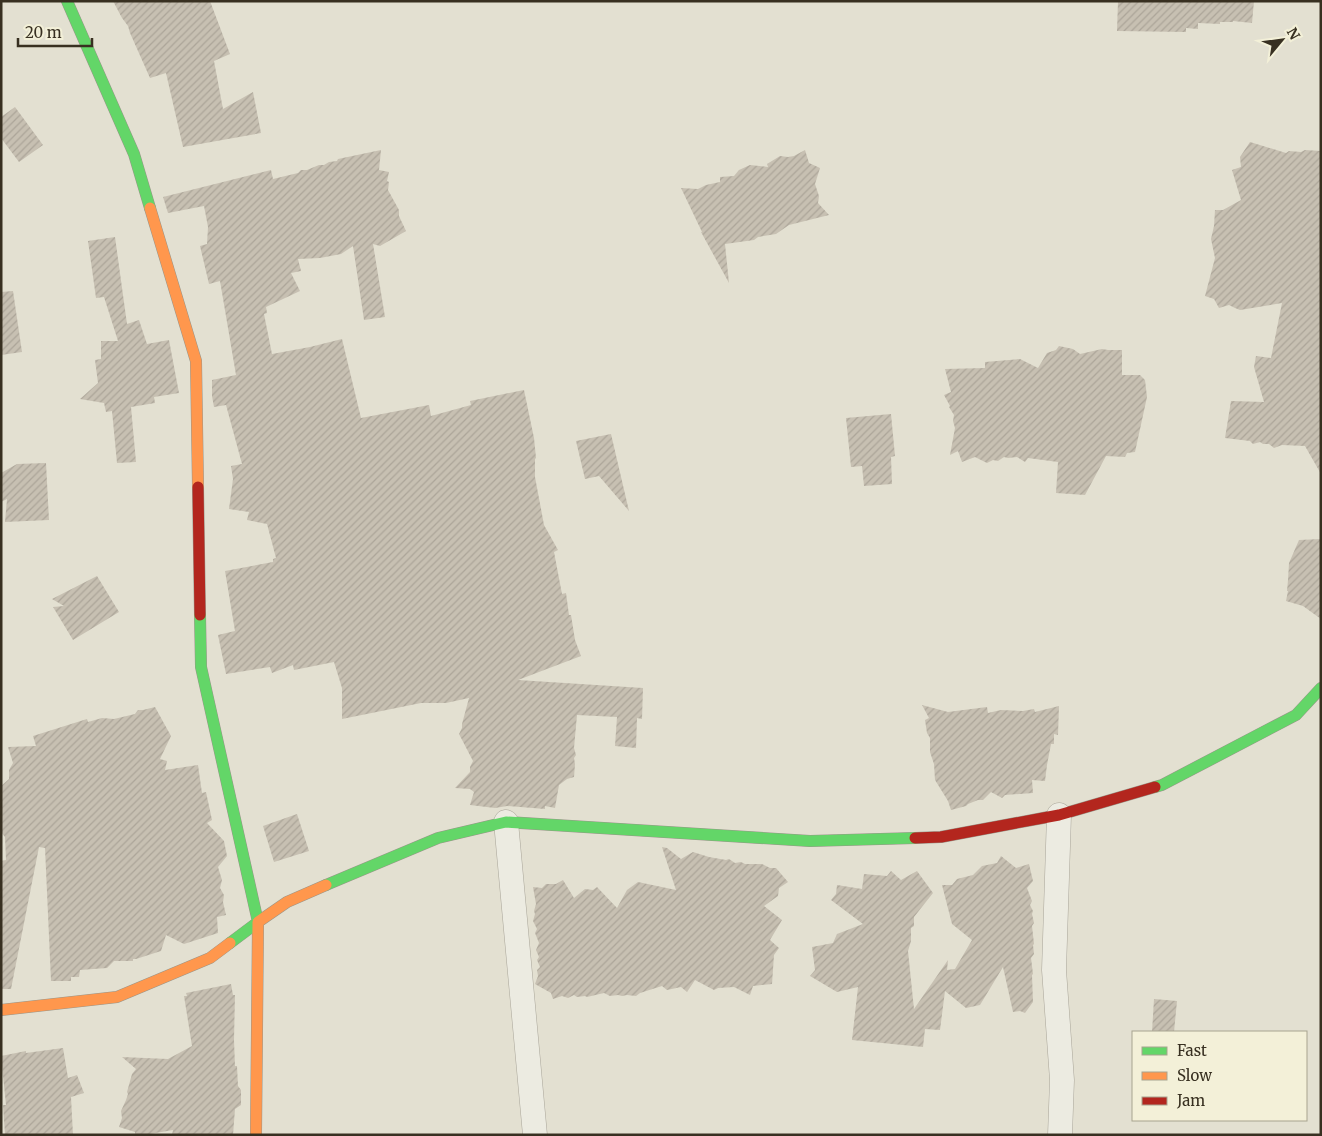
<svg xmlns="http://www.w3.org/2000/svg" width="1322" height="1136" font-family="Merriweather,serif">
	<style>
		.building { fill: url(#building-hatch) }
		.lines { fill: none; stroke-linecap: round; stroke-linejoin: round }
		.street-casing { stroke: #a9a599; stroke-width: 25 }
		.fast-casing { stroke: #999589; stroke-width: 12 }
		.slow-casing { stroke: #999589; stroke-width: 12 }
		.jam-casing { stroke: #999589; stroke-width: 12 }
		.street { stroke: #ecebe1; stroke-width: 24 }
		.fast { stroke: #63d668; stroke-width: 11 }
		.slow { stroke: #ff974d; stroke-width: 11 }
		.jam { stroke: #b3261e; stroke-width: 11 }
	</style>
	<defs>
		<pattern id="building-hatch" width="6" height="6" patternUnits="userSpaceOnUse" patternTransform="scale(1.25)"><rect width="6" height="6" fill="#c7c0b2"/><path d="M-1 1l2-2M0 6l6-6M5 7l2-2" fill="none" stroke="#aca599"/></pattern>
	</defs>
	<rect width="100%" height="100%" fill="#e3e0d1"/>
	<path class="building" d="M113,1H210L230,54L214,61L223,109L253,92L261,133L183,147L166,73L150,78L130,33L128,26L122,18Z
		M1118,1H1254L1252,23L1233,21V22H1220V24L1198,23V29L1186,28V32L1117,31Z
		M15,107L43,145L19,162L1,138V117Z
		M1250,142L1286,153L1289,151L1301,152L1305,150L1321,151V474L1305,446L1282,445L1274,448L1269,444H1263L1260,442L1253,444L1250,441L1225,438L1231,401L1264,402L1254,367L1256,356L1271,358L1282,303L1240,310L1235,308L1229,305L1219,308L1214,299L1205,296L1215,258L1211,239L1214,226L1215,210H1223L1241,200L1232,170L1241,167L1240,157Z
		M381,150L379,170L389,172L387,181L389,182L388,190L399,210V216L406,231L380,246L373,244L385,317L364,320L353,246L341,254L320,258L298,259L301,271L291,273L300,291L266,307L267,313L264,314L272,354L310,347L342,339L361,418L429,405L431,416L471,405L470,401L524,390L534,438L536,458L535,459V477L544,525L558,550L554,552L562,594L566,593L569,615H571L575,640L581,656L518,680L643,688L642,719L637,718L636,748L615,746L617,717L577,715L574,748L576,755L574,758L575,764L574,777L567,779L559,785L555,808L545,806V809L507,806L495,808L470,805L474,792L470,789L455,788L470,772V767L473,761L459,734L462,728V724L469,698L446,703H421L342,719V688L334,662L294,670L293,665L272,673L270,667L226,674L218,635L235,631L225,571L273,562V559L276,558L267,524L247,520L249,512L229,509L233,479L231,466L242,464L226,405L214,407L212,396V380L236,375L220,281L209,284L200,246L207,244L208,227L204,206L168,213L163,197L271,170L273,179L298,173L301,170H307L319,165H324L329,162L337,161L338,159Z
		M805,150L809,163L820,168L815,184L819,196L818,203L829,215L789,225L776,234L758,237L754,240L725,244L729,283L701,232H702L681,188L698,189L706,185L720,182V177L734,176L739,170L750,165L768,167L767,164L780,156L788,157L794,156Z
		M115,237L127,324L139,320L147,344L169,340L179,393L154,397L155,403L131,407L136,462L117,463L112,411L106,412L104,403L80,399L98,383L95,360L101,359V341H118L104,297L96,298L88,241Z
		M13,291L22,352L1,355V292Z
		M1059,346L1073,349L1080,354L1102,349L1108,350H1122V375H1140L1145,380L1147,397L1135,452L1127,453L1125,457L1106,456L1085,495L1056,493L1058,462L1028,458L1025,462L1017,457L1008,458L1004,457L998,461L993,460L987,463L975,457L962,462L958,451L950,455L955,428L953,421L954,415L949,407L950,406L944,395L951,392L945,369L985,368V362L1020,359L1038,368L1047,353L1056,350Z
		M891,414L895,456L891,457L892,484L864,486L862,466L851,467L846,418Z
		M611,434L629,511L599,476L585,479L576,441Z
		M46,463L49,520L5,522L7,499L1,502V473L17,464Z
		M1321,539V619L1303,606L1286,601L1288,591H1287L1288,580L1289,563L1299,540Z
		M97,576L119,612L73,640L53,607L64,606L52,599Z
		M922,705L948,712L987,707L988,713L1001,710L1023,711L1034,709L1035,712L1059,706L1058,735L1054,734V744H1051L1047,765L1045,781L1032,780L1033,793L1005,795L1002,798L991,792L983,800H978L968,804L966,806L951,810L948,801L935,780L934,764L930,752V738L927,733L925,720L929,718Z
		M155,707L171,736L160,759L167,761L165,770L198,765L202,793L206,792L212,820L207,823L224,841L227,856L218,867L222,880L220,888L224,895L223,902L226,915L217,917L218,933L184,944L166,935L161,951L136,959H133V961H114L107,968L80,970L79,977H71V981H51L45,848L39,847L11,989H1V861L6,860L5,837L1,832V786L9,779V770L13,763L8,747L36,746L33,736L87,719L88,722L102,718L114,719L135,714L138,710H143Z
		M297,814L309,851L274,862L263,826Z
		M662,847L667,848L681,859L693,852L709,857L726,860L729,859L735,863L741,862L745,864H762L770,868H776L788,882L779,888L778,896L764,906L782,920L770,940L779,948L774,955L772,984L753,986L750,995L734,987L718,988L714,990L695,980L687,992L681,987L667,990L662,986L640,993L636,996L627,995L622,996L618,995L610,996L604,993L587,997L585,996L577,997L574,995L568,998L562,996L553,999L551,993L535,984L538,976L537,970L540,967L537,960L539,957L536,950L539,943L535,933L537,929L533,921L535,914L534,911L536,904L533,887L542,888L546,884H556L563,880L574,898L585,889L593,890L597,887L617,908L627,890L638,882L676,890Z
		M1001,856L1016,868L1029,864L1033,881L1027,888L1032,901L1030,905L1033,911L1032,914L1034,923L1032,926L1034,944L1033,945L1034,954L1031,958L1033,974L1032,975L1033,1002L1025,1013L1020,1011L1013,1012L1003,967L980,1005L966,1008L945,991L940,1030L925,1029L923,1047L852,1040L858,987L837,992L810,976L815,970L812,947L833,943L837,934L863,924L831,900L836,894L837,885L862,889L864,874L887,876L891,871L901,880L917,871L933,893L914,917V926L911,928V941L908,951L914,1009L948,960L947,970L955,969L972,940L952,924L942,885H952L957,879L973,875L982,866L997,863Z
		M231,984L233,995H235L234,1040L235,1066H237L238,1086L241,1090V1105L235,1109L233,1135H172L173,1130L144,1135H135V1132L119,1127L122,1118L121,1111L126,1100L128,1094L127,1092L132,1074L136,1069L122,1057L168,1059L192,1046L184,996H187L186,993Z
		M1154,999L1177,1001L1174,1032H1152Z
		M63,1048L68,1078L77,1075L84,1093L71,1097L73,1135H5L3,1105H6L1,1056L26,1051V1053Z"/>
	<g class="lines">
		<defs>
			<path id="street" d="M1059,815L1054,970L1062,1080L1060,1135
				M506,822L535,1135"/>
			<path id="fast" d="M67,1L134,154L150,208
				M200,615L201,667L258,922L230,943
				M1155,787L1162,785L1296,715L1321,688
				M326,885L438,838L506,822L810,841L915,838"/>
			<path id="slow" d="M150,208L196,361L198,487
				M1,1010L117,997L210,958L230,943
				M256,1135L258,922L287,902L326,885"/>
			<path id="jam" d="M198,487L200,615
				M915,838L941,837L1059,815L1155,787"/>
		</defs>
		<use href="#street" class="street-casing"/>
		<use href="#fast" class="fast-casing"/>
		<use href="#slow" class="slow-casing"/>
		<use href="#jam" class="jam-casing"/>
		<use href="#street" class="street"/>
		<use href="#fast" class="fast"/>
		<use href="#slow" class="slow"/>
		<use href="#jam" class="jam"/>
	</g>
	<rect width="1322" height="1136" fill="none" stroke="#383021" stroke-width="5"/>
	<rect x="1132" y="1031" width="175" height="90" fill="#f3f0d8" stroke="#a8a38f"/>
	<rect x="1142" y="1047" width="25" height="8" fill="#63d668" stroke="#a8a38f"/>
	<text x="1177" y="1056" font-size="15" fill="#383021">Fast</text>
	<rect x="1142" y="1072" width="25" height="8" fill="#ff974d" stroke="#a8a38f"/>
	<text x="1177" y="1081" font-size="15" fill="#383021">Slow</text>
	<rect x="1142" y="1097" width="25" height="8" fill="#b3261e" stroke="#a8a38f"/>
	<text x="1177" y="1106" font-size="15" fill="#383021">Jam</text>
	<g transform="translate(1282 40) rotate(61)" stroke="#f3f0d8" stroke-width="4" paint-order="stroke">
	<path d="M0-4L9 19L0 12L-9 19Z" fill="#383021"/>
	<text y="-8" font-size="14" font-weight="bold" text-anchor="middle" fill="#383021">N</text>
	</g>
	<path d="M18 38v8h74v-8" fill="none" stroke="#383021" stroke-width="2.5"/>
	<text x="25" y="38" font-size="15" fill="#383021" stroke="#f3f0d8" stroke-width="4" paint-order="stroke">20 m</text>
</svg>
